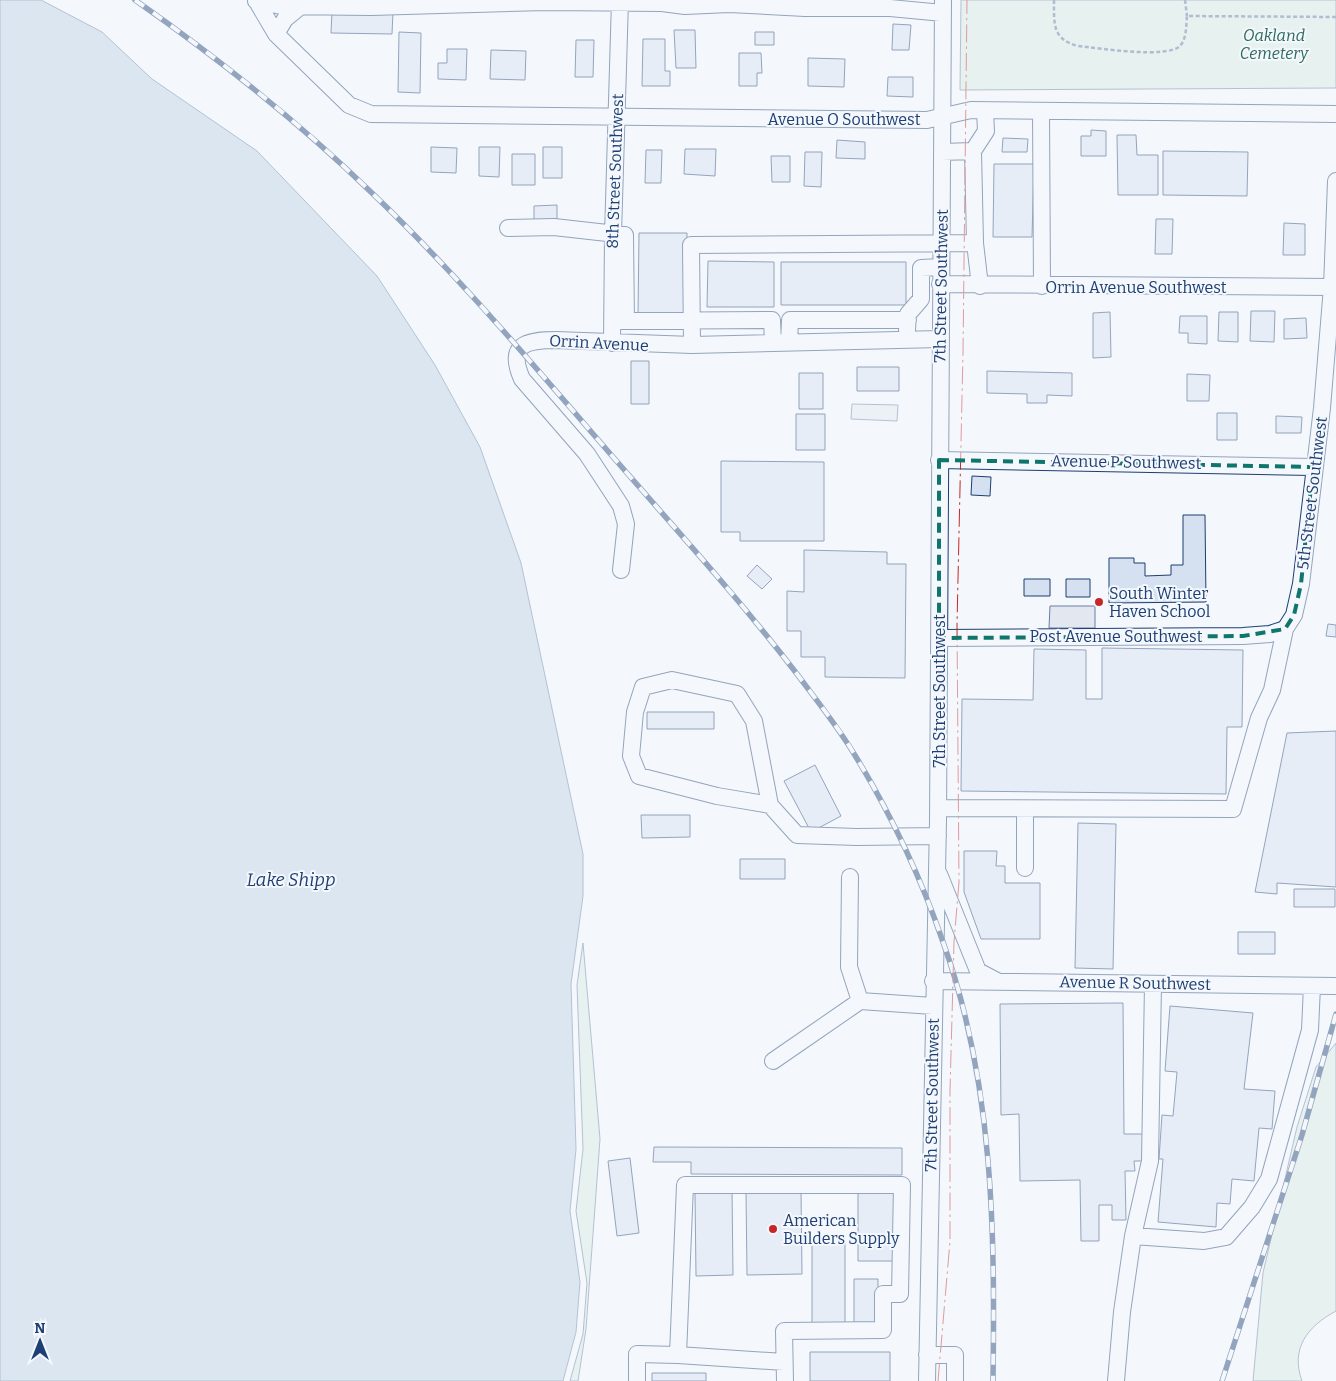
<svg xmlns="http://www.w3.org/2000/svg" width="1336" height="1381" font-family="Bitter,serif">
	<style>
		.green { fill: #d7e8df; stroke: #687fa3 }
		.parking { fill: #e3e8f0; stroke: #687fa3 }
		.water { fill: #bed0e5; stroke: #687fa3 }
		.building { fill: #d5e0f0; stroke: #1d3f73 }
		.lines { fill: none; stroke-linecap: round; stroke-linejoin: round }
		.minor-casing { stroke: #1d3f73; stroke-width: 18 }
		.path { stroke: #5e769c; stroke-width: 2.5; stroke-dasharray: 4 2.5; stroke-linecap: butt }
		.minor { stroke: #f4f7fb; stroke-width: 16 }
		.rail-casing { stroke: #1d3f73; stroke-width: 5.5 }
		.rail { stroke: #f4f7fb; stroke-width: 4; stroke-dasharray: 11; stroke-linecap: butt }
		.power { stroke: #c62828; stroke-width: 1; stroke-dasharray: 18 4 2.5 4; stroke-linecap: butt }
		.marked { fill: none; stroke: #0f766e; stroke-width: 4; stroke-dasharray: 10 6; stroke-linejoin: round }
		.poi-dot { fill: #c62828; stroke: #f4f7fb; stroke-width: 2 }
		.labels { text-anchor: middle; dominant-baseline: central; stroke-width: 4; stroke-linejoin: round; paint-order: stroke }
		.park-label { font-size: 16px; font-style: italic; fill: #2c6c60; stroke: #f4f7fb }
		.street-label { font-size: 16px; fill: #1d3f73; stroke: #f4f7fb }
		.poi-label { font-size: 16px; fill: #1d3f73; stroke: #f4f7fb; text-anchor: start }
		.water-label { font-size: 18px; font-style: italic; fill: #1d3f73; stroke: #f4f7fb }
	</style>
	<rect width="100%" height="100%" fill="#f4f7fb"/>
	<path class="green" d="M961,0H1336V88L960,90Z
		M583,943L600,1139L586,1329L578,1381H570L583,1334L587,1283L576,1211L583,1149L577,985Z
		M1336,1043V1311C1308,1326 1290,1348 1302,1381H1253L1263,1273L1297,1127L1316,1067Z"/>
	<path class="parking" d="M852,404L898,405L897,421L851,419Z
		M1050,606H1095V628H1049Z"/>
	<path class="water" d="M0,0H41L102,32L152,79L257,151L377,276L435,365L480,447L521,563L583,854V896L571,984L576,1149L570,1211L580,1282L576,1332L563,1381H0Z"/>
	<path class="building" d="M332,11L393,12L392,34L331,33Z
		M893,24L911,25L909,50H892Z
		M674,30H695L696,68H676Z
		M399,32L421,33L420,93L398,92Z
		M755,32H774V45H755Z
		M643,39H665V71H670V86H642Z
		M576,40H594L593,77H575Z
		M447,49H467L466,80L438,79V63H447Z
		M491,50L526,51L525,80L490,79Z
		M739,53H761L762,73H757V86H739Z
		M808,58L845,59L844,87L808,86Z
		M888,77H913V97L887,96Z
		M1091,130L1106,131V156H1081V136H1091Z
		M1117,135H1136L1137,155H1158V195H1118Z
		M1003,138L1028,139L1027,152H1002Z
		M837,140L865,142V159L836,158Z
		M431,147L457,148L456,173L431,172Z
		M479,147H500L499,177L479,176Z
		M543,147H562V178H543Z
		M685,149H716L715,176L684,174Z
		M646,150H662L661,183H645Z
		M1163,151L1248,152L1247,196L1163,195Z
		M805,152H822L821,187L804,186Z
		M512,154H535V185H512Z
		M771,156H790V182H772Z
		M994,164H1034L1032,237H993Z
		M557,205V222H534V206Z
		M1156,219H1173L1172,254H1155Z
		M1284,223L1305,224V255H1283Z
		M639,233H687V317H638Z
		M708,261L774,262V307H707Z
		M781,262H906V305H781Z
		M1251,311H1275L1274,342L1250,341Z
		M1110,312L1111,357L1093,358V313Z
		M1219,312H1238V342L1218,341Z
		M1180,316H1207V344L1188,343V333H1179Z
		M1306,318L1307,338L1284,339V319Z
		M631,361H649V404H631Z
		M857,367H899V391H857Z
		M987,371L1072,373V396L1047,395V403H1027V394L987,393Z
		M799,373H823V409H799Z
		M1187,374L1210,375L1209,401H1187Z
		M1217,413H1237V440H1217Z
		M796,414H825V450H796Z
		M1276,416L1302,417L1301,433H1276Z
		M721,461L824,462V541H740V532H721Z
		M972,476L991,477L990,496L971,495Z
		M1183,515H1205L1206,602L1109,603V558H1134V563H1145V576L1171,575V565H1183Z
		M804,550L887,552V564H906L905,678L825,677V657H801V631H787V591L804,592Z
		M757,565L772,579L762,589L747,576Z
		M1024,579H1050V596H1024Z
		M1066,579H1090V597H1066Z
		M1328,624L1336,625V637L1326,636Z
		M1102,648L1243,650L1242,727H1227L1226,794L961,791L962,699L1033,700L1034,649L1086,650V699H1102Z
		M647,712H714V729H647Z
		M1336,731V887L1277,883V894L1255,892L1287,733Z
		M815,765L841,816L811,832L784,781Z
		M641,815H690V837L642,838Z
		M1078,823L1116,824L1113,969L1075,968Z
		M964,851H997L996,866H1005V883H1040V939H981L964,892Z
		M740,859H785V879H740Z
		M1294,889H1335V907H1294Z
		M1238,932H1275V954H1238Z
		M1123,1003L1124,1134H1143V1161H1134L1135,1171H1125L1126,1220H1112V1205H1099V1241H1081L1080,1180L1020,1181L1019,1114L1001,1115L1000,1004Z
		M1170,1006L1253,1013L1244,1089L1275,1091L1272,1129L1259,1128L1254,1181L1232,1179L1230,1204L1217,1203L1216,1227L1158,1222L1163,1159H1159L1162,1115L1173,1116L1177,1072L1165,1071Z
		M654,1147L902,1148V1175L691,1174V1162H653Z
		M630,1158L639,1233L617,1236L608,1161Z
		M732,1191L733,1275L696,1276L695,1192Z
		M746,1191H801L802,1274L747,1275Z
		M858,1193H895V1261H858Z
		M812,1243H845V1324H812Z
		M854,1279H878V1324H854Z
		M810,1352H890V1381H810Z
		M652,1373H706V1381H652Z"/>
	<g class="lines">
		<defs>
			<path id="minor" d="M256,0L276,34L349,105L371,114L927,120L971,110L1336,114
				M256,1L281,6L371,7L545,2L662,3L685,6L729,4L805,8H890L943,13
				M276,34L285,19L302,5
				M1041,111L1042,286
				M942,152L973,151L986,131L985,111
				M508,228L554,227L625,235L626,321
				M975,243L980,286
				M940,284L1332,287
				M617,321L772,320L773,343
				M907,330L908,314L921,299V268L940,267
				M612,343L613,235L620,0
				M789,343L790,320H908
				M692,345L691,245L975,243L973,151
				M939,460L1313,467
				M621,570L626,524L621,506L587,454L522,379C507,345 525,340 556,340L692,345L940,339
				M939,638L1243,636L1270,634L1285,629L1294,615L1301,584L1322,408L1332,287L1336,181
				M770,805L717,796L639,776L631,756L635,712L643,687L672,680L737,694L754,721L770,805L797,835L857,837L938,836
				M938,808L1233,809L1259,718L1272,690L1285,629
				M1025,868V809
				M939,874L978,971L997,981
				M850,877L849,967L860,1001
				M933,981L1336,986
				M1153,984L1150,1161L1133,1236L1204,1241L1226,1237L1252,1207L1269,1179L1310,1030L1312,986
				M773,1061L860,1001L933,1006
				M927,1355H955V1381
				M784,1362L678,1355L685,1185H902L900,1294H883V1330L784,1331L785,1381
				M637,1381V1354L678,1355
				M927,1381L938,821L943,0
				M1116,1381L1122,1312L1133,1236"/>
		</defs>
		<use href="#minor" class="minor-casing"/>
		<path class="path" d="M1054,0C1054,24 1052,39 1078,46C1099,48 1166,59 1180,46C1187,38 1186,25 1187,16L1336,17
			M1185,0L1187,16"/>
		<use href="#minor" class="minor"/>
		<defs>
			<path id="rail" d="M135,0C219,59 299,122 373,194C461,278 540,373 620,465C680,534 741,601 797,674C817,701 839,728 856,757C892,816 921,878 943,942C994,1084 995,1233 993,1381
				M1222,1381L1302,1135L1336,1014"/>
		</defs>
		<use href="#rail" class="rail-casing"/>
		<use href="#rail" class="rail"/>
		<path class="power" d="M938,1381L950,1241V1091L954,942L959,882L957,625L963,352L967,0"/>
	</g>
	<path d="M0 0H1336V1381H0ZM939,460L1313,467L1301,584L1294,615L1285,629L1243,636L939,638Z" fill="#f4f7fb" fill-opacity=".55" fill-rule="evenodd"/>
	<path class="marked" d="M939,460L1313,467L1301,584L1294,615L1285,629L1243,636L939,638Z"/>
	<g class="poi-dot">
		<circle cx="1099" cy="602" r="5"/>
		<circle cx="773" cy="1229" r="5"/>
	</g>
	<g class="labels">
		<g class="park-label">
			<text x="1274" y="35">Oakland<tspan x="1274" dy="18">Cemetery</tspan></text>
		</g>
		<g class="street-label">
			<text x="844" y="119">Avenue O Southwest</text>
			<text transform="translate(615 171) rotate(-88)">8th Street Southwest</text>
			<text transform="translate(941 286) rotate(-89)">7th Street Southwest</text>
			<text x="1136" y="287">Orrin Avenue Southwest</text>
			<text transform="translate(599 343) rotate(3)">Orrin Avenue</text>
			<text transform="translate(1126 462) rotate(1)">Avenue P Southwest</text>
			<text transform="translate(1312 493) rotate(-83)">5th Street Southwest</text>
			<text x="1116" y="636">Post Avenue Southwest</text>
			<text transform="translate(939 691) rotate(-90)">7th Street Southwest</text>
			<text transform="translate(1135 983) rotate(1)">Avenue R Southwest</text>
			<text transform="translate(932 1095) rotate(-89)">7th Street Southwest</text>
		</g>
		<g class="poi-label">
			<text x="1109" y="593">South Winter<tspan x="1109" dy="18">Haven School</tspan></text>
			<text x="783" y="1220">American<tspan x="783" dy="18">Builders Supply</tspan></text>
		</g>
		<g class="water-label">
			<text x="291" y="880">Lake Shipp</text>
		</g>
	</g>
	<g transform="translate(40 1341)" stroke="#f4f7fb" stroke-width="4" paint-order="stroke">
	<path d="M0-4L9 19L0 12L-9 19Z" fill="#1d3f73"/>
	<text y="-8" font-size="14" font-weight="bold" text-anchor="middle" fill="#1d3f73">N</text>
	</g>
</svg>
